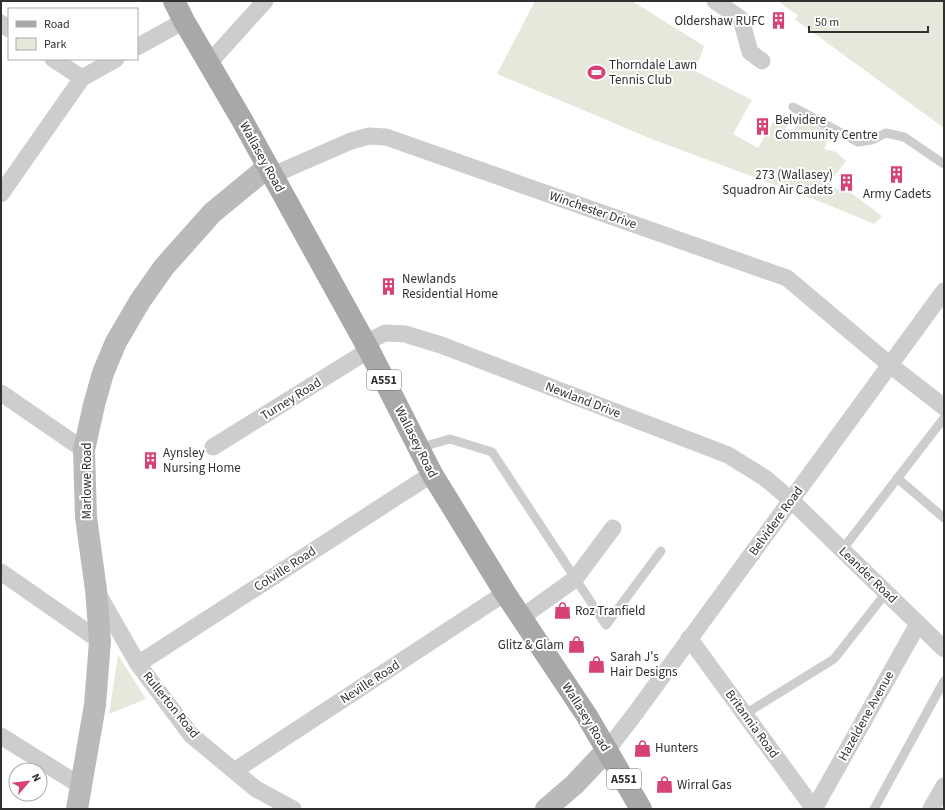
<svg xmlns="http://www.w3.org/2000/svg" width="945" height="810" font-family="'Source Sans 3',sans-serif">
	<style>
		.green { fill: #e6e8dc }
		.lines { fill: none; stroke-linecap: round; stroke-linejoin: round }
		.lane { stroke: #cdcdcd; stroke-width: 9 }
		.street { stroke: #cdcdcd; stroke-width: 17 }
		.secondary { stroke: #bababa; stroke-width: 22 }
		.primary { stroke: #a8a8a8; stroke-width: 22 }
		.labels { text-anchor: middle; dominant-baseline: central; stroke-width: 4; stroke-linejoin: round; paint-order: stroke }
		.shield { fill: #fff; stroke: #6e6e6e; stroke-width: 1 }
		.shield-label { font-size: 12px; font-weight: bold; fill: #303030 }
		.poi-label { font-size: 13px; fill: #303030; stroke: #fff; text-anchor: start }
		.street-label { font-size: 13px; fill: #303030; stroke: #fff }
	</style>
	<rect width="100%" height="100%" fill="#fff"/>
	<path class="green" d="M535,1H632L704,46L695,71L752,100L733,134L758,148L779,112L784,115L789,122L785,129L792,133L798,123L810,120L831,133L824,149L836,152L846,161L829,183L840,191L846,184L849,186L847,190L882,216L874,224L821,202L654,140L497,74Z
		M777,1H944V128L797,21L795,20L798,15Z
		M118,655L146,699L109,714Z"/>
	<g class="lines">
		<path class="lane" d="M793,107L858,142L872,140L886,133L904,137L944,164
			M418,448L450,439L492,452L606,625L661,551
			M897,478L944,518
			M842,550L944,418
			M745,714L834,659L886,593
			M874,809L944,681"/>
		<path class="street" d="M715,1L741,19L750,52L762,61
			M1,23L9,29
			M137,47L184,21
			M53,59L82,78
			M209,63L265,1
			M273,175L351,141L369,136L386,137L787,278L890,365L944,407
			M1,194L82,78L116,59
			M365,343L385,333L405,334L441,345L728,455L765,478L791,500L944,649
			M1,393L84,450
			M213,447L369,350
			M1,572L100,641
			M98,594L138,664L191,735L256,789L293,809
			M522,617L575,579L613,528
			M689,638L814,809L918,624
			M138,664L432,474
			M1,736L81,786
			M607,750L634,715L944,291
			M234,771L505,593
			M931,809L944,786"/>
		<path class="secondary" d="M77,809L95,705L100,641L96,590L86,517L84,450L94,405L103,373L116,342L140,301L164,267L212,213L268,167
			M546,809L575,784L607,750"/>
		<path class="primary" d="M174,1L184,21L242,120L369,350L432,474L505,593L587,716L641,809"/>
	</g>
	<defs>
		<symbol id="building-bare" viewBox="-9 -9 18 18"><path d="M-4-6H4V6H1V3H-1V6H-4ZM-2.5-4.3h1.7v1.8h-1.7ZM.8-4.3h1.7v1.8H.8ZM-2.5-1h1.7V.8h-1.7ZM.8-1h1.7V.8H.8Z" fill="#d64276" stroke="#fff" stroke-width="2.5" paint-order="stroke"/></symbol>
		<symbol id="stadium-bare" viewBox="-9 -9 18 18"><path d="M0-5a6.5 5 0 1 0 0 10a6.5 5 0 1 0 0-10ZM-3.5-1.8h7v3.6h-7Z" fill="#d64276" stroke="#fff" stroke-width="2.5" paint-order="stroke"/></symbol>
		<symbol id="shop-bare" viewBox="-9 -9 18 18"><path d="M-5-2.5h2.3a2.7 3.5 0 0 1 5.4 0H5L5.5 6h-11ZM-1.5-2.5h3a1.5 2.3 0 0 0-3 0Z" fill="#d64276" stroke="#fff" stroke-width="2.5" paint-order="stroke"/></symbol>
	</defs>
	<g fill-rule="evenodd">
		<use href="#building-bare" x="766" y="8" width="25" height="25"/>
		<use href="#stadium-bare" x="584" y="60" width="25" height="25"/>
		<use href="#building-bare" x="750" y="114" width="25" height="25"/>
		<use href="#building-bare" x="884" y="162" width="25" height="25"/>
		<use href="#building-bare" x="834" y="170" width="25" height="25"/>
		<use href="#building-bare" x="376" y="274" width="25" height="25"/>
		<use href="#building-bare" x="138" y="448" width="25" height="25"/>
		<use href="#shop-bare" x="550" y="598" width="25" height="25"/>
		<use href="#shop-bare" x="564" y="632" width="25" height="25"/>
		<use href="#shop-bare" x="584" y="652" width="25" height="25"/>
		<use href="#shop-bare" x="630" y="736" width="25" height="25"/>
		<use href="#shop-bare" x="652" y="772" width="25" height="25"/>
	</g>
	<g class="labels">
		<g class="shield">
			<rect x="367" y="370" width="34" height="20" rx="3"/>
			<rect x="607" y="769" width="34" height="20" rx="3"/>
		</g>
		<g class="shield-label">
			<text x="384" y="380">A551</text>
			<text x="624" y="779">A551</text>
		</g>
		<g class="poi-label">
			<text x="765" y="21" text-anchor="end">Oldershaw RUFC</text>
			<text x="609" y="65">Thorndale Lawn<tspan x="609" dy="15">Tennis Club</tspan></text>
			<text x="775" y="120">Belvidere<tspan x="775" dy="15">Community Centre</tspan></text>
			<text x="833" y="175" text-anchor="end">273 (Wallasey)<tspan x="833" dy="15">Squadron Air Cadets</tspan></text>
			<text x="897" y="194" text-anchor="middle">Army Cadets</text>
			<text x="402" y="279">Newlands<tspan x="402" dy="15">Residential Home</tspan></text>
			<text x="163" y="453">Aynsley<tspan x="163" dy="15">Nursing Home</tspan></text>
			<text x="575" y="611">Roz Tranfield</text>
			<text x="564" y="645" text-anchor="end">Glitz &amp; Glam</text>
			<text x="610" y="657">Sarah J's<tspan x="610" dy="15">Hair Designs</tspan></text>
			<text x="655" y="748">Hunters</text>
			<text x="677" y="785">Wirral Gas</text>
		</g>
		<g class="street-label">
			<text transform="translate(262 157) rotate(61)">Wallasey Road</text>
			<text transform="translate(593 210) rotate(19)">Winchester Drive</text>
			<text transform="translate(291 399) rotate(-32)">Turney Road</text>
			<text transform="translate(583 400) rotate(21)">Newland Drive</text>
			<text transform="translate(416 442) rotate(63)">Wallasey Road</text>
			<text transform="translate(87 481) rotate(-90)">Marlowe Road</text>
			<text transform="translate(776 521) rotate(-54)">Belvidere Road</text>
			<text transform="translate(285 569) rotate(-33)">Colville Road</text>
			<text transform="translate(868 575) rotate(44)">Leander Road</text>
			<text transform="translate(370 682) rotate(-33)">Neville Road</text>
			<text transform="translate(171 705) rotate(51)">Rullerton Road</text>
			<text transform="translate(866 716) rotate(-61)">Hazeldene Avenue</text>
			<text transform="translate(586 717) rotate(58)">Wallasey Road</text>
			<text transform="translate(752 724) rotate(54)">Britannia Road</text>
		</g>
	</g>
	<rect width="945" height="810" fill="none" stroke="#303030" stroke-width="4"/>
	<rect x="8" y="8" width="130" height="52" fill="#ffffff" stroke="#acacac"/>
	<rect x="16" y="21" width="20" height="6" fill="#a8a8a8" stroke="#acacac"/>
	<text x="44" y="28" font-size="12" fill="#303030">Road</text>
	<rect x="16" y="38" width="20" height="12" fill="#e6e8dc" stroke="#acacac"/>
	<text x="44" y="48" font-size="12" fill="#303030">Park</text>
	<g transform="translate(28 782) rotate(62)"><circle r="19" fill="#ffffff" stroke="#acacac"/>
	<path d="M0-3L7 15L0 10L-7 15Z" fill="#d64276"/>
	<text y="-6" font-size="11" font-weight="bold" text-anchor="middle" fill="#303030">N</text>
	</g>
	<path d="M809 26v6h119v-6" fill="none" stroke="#303030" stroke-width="2"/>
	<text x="815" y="26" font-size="12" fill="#303030" stroke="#ffffff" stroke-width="3" paint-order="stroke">50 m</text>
</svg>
